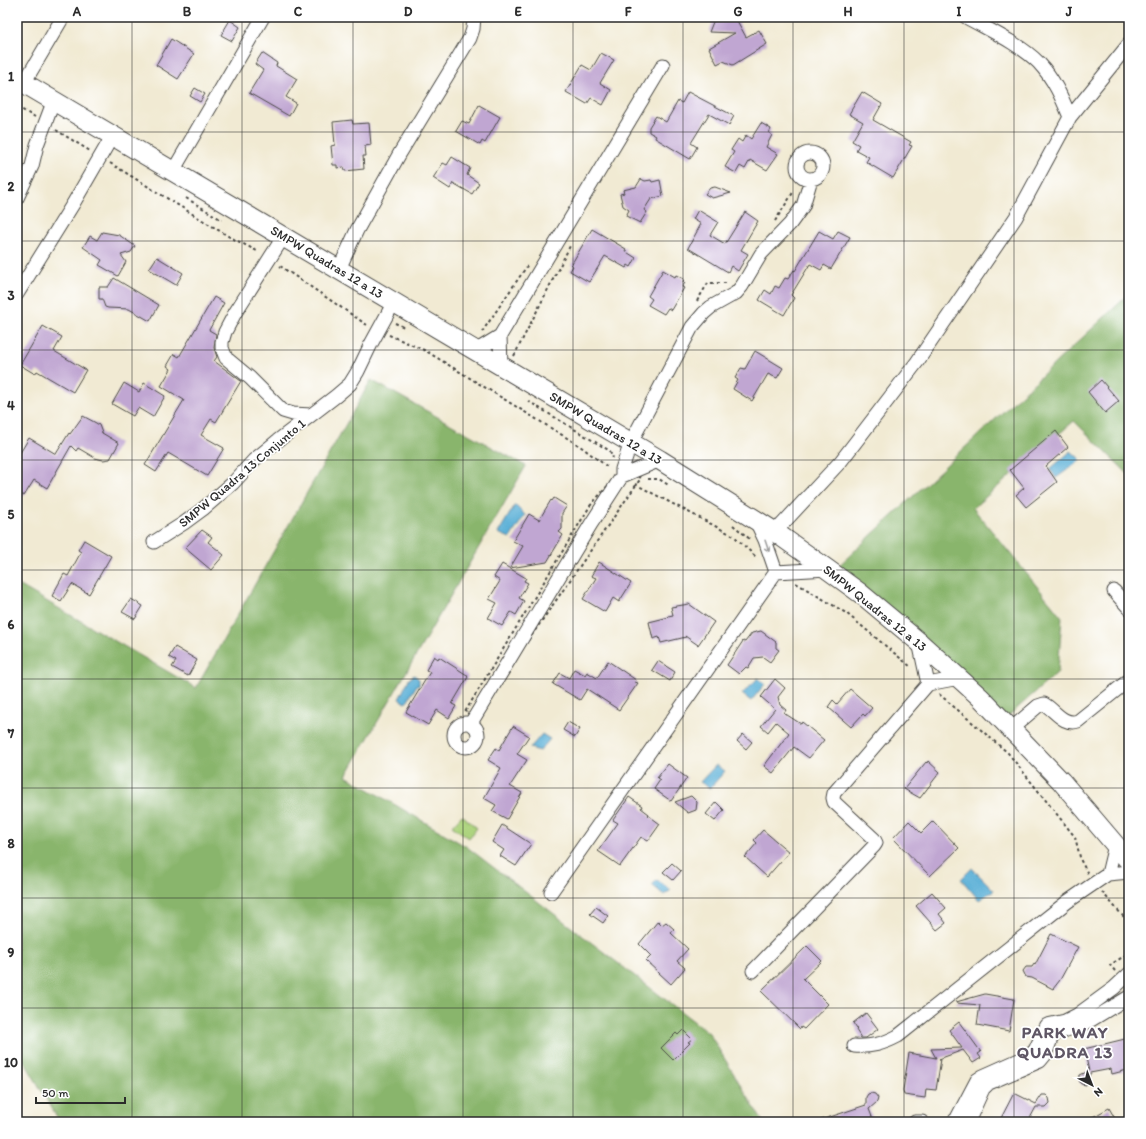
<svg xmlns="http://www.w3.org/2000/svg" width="1146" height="1139" font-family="Itim,sans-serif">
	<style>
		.green { fill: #acd37d; stroke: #6c7f54 }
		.forest { fill: #89b56c; stroke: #5a704c }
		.water { fill: #5bb0d7; stroke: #436e81 }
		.building { fill: #c0a6d2 }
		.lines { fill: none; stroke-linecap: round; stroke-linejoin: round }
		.street-casing { stroke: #494844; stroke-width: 15 }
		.secondary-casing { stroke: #494844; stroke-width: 21 }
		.path { stroke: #494844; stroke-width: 2; stroke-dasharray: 3 3; stroke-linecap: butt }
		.street { stroke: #fff; stroke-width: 13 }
		.secondary { stroke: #fff; stroke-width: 19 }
		.oneway { stroke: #a0a0a0 }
		.grid { fill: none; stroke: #2b2b2b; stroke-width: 1; stroke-opacity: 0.55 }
		.labels { text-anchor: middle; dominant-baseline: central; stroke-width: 3.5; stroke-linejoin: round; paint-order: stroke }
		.street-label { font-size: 13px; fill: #2b2b2b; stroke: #fff }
		.district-label { font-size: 17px; font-weight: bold; letter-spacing: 1px; fill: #5f5665; stroke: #fff }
		.neatline { fill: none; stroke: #2b2b2b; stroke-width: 1.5 }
		.grid-label { font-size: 13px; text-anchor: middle; font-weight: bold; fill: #2b2b2b }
	</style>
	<rect width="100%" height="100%" fill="#fff"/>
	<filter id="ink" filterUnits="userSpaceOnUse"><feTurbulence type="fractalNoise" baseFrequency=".025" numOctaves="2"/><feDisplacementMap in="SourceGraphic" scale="8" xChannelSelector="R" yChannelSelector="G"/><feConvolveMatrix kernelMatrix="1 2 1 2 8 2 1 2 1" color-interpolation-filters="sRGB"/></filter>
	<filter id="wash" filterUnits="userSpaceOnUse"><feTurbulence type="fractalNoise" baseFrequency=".012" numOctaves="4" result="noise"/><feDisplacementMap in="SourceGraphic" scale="16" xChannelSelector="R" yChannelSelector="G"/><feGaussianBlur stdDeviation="0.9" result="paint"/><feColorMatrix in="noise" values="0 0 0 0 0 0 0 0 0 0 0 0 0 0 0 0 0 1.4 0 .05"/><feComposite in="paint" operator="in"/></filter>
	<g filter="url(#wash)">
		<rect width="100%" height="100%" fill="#f1ead3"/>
		<path class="green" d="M462,815L477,828L469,838L452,826Z"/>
		<path class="forest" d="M1129,294V475L1074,421L973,508L1062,617L1058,672L1003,721L832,572Z
			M371,380L526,466L346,776L467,847L709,1033L763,1122H60L17,1049V584L196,688Z"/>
		<path class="water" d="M1071,451L1081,460L1056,478L1050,469Z
			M515,505L525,515L510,538L498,533Z
			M414,675L419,679V686L417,685L406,703L399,699L409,679Z
			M758,678L765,684L751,701L742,694Z
			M542,734L550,739L540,751L530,748Z
			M716,765L725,771L710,788L700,782Z
			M972,868L994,890L979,900L961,879Z
			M657,880L671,890L664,895L652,885Z"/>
		<g id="blocks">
			<path class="building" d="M715,17H735L746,37L759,30L767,44L733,65L723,61L717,64L709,48L735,33L709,32Z
				M230,20L240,27L232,41L221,35Z
				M171,39L194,54L178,79L156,65Z
				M262,53L277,63L276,66L297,79L286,97L296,103L289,116L249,93L263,70L255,64Z
				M601,53L614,60L600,83L611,90L603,105L591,98L587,104L566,92L582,65L591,70Z
				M195,88L205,94L200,102L190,96Z
				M688,92L734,116L729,125L709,114L691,143L697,147L690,159L655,138L656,136L649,132V127L656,116L666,122L678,101L682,103Z
				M862,92L882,104L873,120L911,142L909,145L912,146L893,178L866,162L869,157L856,150L859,145L852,141L863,122L849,114Z
				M479,105L500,117L485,143L482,141L480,145L456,131L462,121L469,124Z
				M352,120L353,124L369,123L371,145L365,146L366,156H363L364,169L345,171L344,167L337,168V165H333L331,146L335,145L333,122Z
				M761,123L771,129L769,133L772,135L766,147L778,154L767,170L750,160L745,169L740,166L736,173L725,167L734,152L731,150L738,139L742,142L746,135L751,139Z
				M452,157L470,168L467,175L479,183L472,194L453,183L450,189L433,178L443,163L447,165Z
				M641,179L645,181L651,180L652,182L660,180L663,196L651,199L644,210L647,212L640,223L626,216L629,210L623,206L620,194L624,193L623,190L636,187Z
				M715,187L731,193L712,198L705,194L710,188Z
				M698,210L718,222L710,235L725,244L745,212L758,221L741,250L748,254L738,271L731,266L728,272L688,248L701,224L693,219Z
				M592,229L626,249L625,251L636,258L631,267L628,265L626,268L605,256L589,282L570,271L573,266L571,265Z
				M819,231L833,239L838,231L850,237L831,269L824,265L821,270L810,264L791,295L794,298L784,315L759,300L765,290L771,294L775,286L779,288L785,278L788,279L794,270L795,271Z
				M102,232L119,235L135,246L131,252L121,255L126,262L118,276L99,265L102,260L83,247L90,236L97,240Z
				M157,257L183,273L176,285L149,269Z
				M663,270L675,277L676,275L684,279L683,282L685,283L682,287L684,288L671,310L668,308L664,314L648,305L652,299L648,296Z
				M114,278L159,305L150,321L129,309L108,308L105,307L102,299H99V287H108Z
				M214,297L224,303L209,330L216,334L214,348L217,357L214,361L241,381L216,422L211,419L201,435L224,448L207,476L168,453L156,472L145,465L184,400L161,386L171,369L167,366L174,354L179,357Z
				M43,326L62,337L54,351L86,370L73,392L37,371L35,374L20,365Z
				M755,351L783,368L777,378L768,374L752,401L733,389L738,380L735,378L741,368L745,369Z
				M1101,380L1119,401L1105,413L1088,392Z
				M124,383L139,392L144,383L165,396L153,417L138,408L133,416L112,404Z
				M83,416L96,423L99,425L102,433L119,443L110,459L103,460L95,458L78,448L76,451L71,446L47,488L34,480L24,496L17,492V458L29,438L56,454L69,433L70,434Z
				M1056,431L1068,447L1046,466L1057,482L1026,507L1016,495L1024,488L1010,470Z
				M554,498L567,506L562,513V529L559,532L563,535L547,562L510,568L523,546L513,541L529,514L539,520L551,500L552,501Z
				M202,530L212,537L208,542L224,555L211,570L185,548Z
				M84,540L111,556L89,594L72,584L61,601L52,596L64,574L68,576L81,552L78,550Z
				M599,562L631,583L619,602L613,598L605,612L583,599L596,578L591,576Z
				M502,564L526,578L524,581L528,583L519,598L524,601L516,615L511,612L502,626L488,618L497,603L489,599L500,581L494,577Z
				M131,599L143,606L135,619L122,612Z
				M689,604L714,622L698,645L685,636L686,637L661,643L659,637L653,639L649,622L669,617L668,616L673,615L671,607Z
				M761,631L776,642V648L779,650L770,662L763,657L754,658L748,668L746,667L739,674L727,665L743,641L745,642L752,633Z
				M175,647L197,660L188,676L172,667L176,661L169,657Z
				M434,656L438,659L439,657L467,675V676L468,677L452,704L456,706L449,718L437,710L428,725L406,712L430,672L426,670Z
				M608,661L636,680L635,682L638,683L619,710L587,689L580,700L553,684L560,673L569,678L574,669L585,675L587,672L597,678Z
				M658,661L675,672L670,681L652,670Z
				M775,679L785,688L778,697L780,705L786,710L784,713L801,724L802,722L824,740L809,758L794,747L773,773L764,766L789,733L776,722L768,732L761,726L775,709L761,697Z
				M850,689L872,708L865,716L863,714L851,727L828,707L833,700L837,704Z
				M568,722L580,729L575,737L563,730Z
				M513,726L529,736L517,754L527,760L510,786L522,793L507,819L492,811L496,805L484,798L501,768L488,760L496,748L499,750Z
				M743,734L752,742L746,749L737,741Z
				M928,761L940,772L920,798L904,789L926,762L927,763Z
				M668,764L687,778L671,801L654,789L660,780L657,778Z
				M691,796L697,802L696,810L688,813L675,802Z
				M629,797L642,806L641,808L649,814L648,815L660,824L648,841L641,837L620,866L598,851L618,823L613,820Z
				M716,802L724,810L715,821L706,814Z
				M909,821L921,833L933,821L959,848L930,876L893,838Z
				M502,825L531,844L516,866L500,856L504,850L492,842Z
				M763,830L789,852L767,877L745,857L757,843L754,840Z
				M672,863L681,871L673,880L663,872Z
				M932,892L946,908L939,914L946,923L937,930L916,906Z
				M596,907L608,916L603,923L590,914Z
				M658,921L662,925L666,922L674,929L671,933L688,949L677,961L685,968L671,984L646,961L651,956L639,944Z
				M1051,934L1078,947L1060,980L1053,989L1032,978L1026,977L1023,971L1026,967H1032L1034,964L1035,965Z
				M807,946L822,961L803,979L828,1004L804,1029L801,1027L800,1029L761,991Z
				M985,994L1014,999L1009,1031L977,1025L980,1005L956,1003V1002Z
				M866,1013L878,1029L866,1038H861L856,1030L857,1029L853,1023Z
				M959,1022L981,1052L978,1054L981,1058L973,1063L963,1050L939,1059H941L936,1090L926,1089L925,1098L904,1095L903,1090L909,1053L936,1058L931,1049L962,1048L949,1030Z
				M683,1030L692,1039L688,1042L690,1043L673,1060L661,1048L676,1033L678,1035Z
				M1129,1038V1065L1126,1066L1127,1070L1112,1074L1111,1069L1090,1073L1088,1083L1086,1085L1081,1084L1079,1080L1080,1075L1089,1071L1084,1049Z
				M871,1093L875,1094L878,1098L877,1102L869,1109L874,1122H821V1120L866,1105V1097L868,1094Z
				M1014,1093L1036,1104L1042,1095H1046L1049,1098L1050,1103L1046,1107H1036L1028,1122H999Z
				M1109,1108L1117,1122H1083L1100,1113Z"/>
		</g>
	</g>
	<g filter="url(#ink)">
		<use href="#blocks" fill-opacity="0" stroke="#494844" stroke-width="1"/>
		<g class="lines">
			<defs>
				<path id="street" d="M24,83L63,17
					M1070,117L1129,44
					M797 166a13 13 0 1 1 26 0a13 13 0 1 1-26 0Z
					M173,171L263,17
					M17,198L32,166L37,145L54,100
					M284,236L235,313L225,332L222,342V348L226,358L250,378L283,411L293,414L311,415
					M339,269L357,230L400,153L470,38L473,29L474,17
					M17,294L73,204L113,135
					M500,336L501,366
					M477,350L500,336L663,65
					M622,476L660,460
					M756,521L765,540L776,572
					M775,532L841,461L917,362L1016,217L1070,117C1062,98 1054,79 1039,63C1020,44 989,30 966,17
					M154,542L184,523L203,509L233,483L254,460L276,442L336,396L350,384L358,371L371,344L394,302
					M776,572L827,569
					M1114,591L1129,608
					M919,642L928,684
					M454 735a12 12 0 1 1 24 0a12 12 0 1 1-24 0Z
					M471,723L591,524L622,476V469L631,442L692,327L704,313L711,307L736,293L742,286L761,254L790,224L803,206L811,179
					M1011,729L1038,706L1044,704C1055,710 1063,726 1078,721L1129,680
					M1108,874L1115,845
					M551,892L776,572
					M753,971L874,846L876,843L874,839L834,802L833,798L834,793L928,684L959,678
					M854,1046C871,1047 883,1044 898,1036L1067,902L1108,874L1129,872
					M915,1122H922
					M953,1122L957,1118L977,1080L983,1076L1030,1055L1035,1050L1047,1025L1065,1021L1077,1015L1114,988L1129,974
					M968,1122L983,1089L989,1083L1040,1061L1045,1055L1051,1039L1055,1034L1086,1023L1129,997"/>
				<path id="secondary" d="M17,79L660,460L775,532L827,569L860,593L919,642L981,698L1061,781L1129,861"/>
			</defs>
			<use href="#street" class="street-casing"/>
			<use href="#secondary" class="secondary-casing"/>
			<path class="path" d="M17,107L35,117
				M56,130L90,151
				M110,163L228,236L259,252
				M186,198L222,220
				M775,221L794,191
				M280,266L367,325
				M697,301L708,283H726
				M395,323L404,327
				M482,332L527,266
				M389,335L426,351L580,446L609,468
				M514,356L570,246
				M528,401L610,451L613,458
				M622,469L631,472L641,478L475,717L465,712L590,506Z
				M648,479H659L670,486
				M635,484L734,536L757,558
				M733,525L751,540
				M796,583L846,613L911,667
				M939,694L1008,753L1075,837L1081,861L1088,874
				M1102,892L1129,923
				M1115,971L1110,965L1129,953"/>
			<use href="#street" class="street"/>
			<use href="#secondary" class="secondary"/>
		</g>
		<defs><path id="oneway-shaft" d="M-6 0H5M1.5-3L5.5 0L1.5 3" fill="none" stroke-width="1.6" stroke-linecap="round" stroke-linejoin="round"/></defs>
		<use class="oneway" href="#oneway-shaft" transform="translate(767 546) rotate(71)"/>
	</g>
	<path class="grid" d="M132,17V1122M242,17V1122M353,17V1122M463,17V1122M573,17V1122M683,17V1122M793,17V1122M904,17V1122M1014,17V1122M17,132H1129M17,241H1129M17,350H1129M17,460H1129M17,570H1129M17,679H1129M17,788H1129M17,898H1129M17,1008H1129"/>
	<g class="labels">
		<g class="street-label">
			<text transform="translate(327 262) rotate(31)">SMPW Quadras 12 a 13</text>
			<text transform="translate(606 428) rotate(31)">SMPW Quadras 12 a 13</text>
			<text transform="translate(242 473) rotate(-40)">SMPW Quadra 13 Conjunto 1</text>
			<text transform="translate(875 608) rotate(39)">SMPW Quadras 12 a 13</text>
		</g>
		<g class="district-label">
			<text x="1065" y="1032">PARK WAY<tspan x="1065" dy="20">QUADRA 13</tspan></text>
		</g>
	</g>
	<rect width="1146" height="1139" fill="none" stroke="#fff" stroke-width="44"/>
	<g transform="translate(1092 1085) rotate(138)" stroke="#ffffff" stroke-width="3" paint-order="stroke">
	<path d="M0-3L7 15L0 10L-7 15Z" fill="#2b2b2b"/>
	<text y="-6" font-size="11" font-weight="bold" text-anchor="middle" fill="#2b2b2b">N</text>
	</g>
	<path d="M36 1097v6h89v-6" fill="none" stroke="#2b2b2b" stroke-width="2"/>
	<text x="42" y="1097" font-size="12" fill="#2b2b2b" stroke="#ffffff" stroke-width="3" paint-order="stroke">50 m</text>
	<rect x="22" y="22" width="1102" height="1095" class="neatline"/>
	<g class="grid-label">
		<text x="77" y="16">A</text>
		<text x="187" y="16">B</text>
		<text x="298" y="16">C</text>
		<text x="408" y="16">D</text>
		<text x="518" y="16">E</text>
		<text x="628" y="16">F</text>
		<text x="738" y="16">G</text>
		<text x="848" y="16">H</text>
		<text x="959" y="16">I</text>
		<text x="1069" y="16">J</text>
		<text x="11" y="81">1</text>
		<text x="11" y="191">2</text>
		<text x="11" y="300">3</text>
		<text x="11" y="410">4</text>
		<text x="11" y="519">5</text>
		<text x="11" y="629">6</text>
		<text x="11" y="738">7</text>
		<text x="11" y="848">8</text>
		<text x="11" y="957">9</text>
		<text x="11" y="1067">10</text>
	</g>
</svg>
